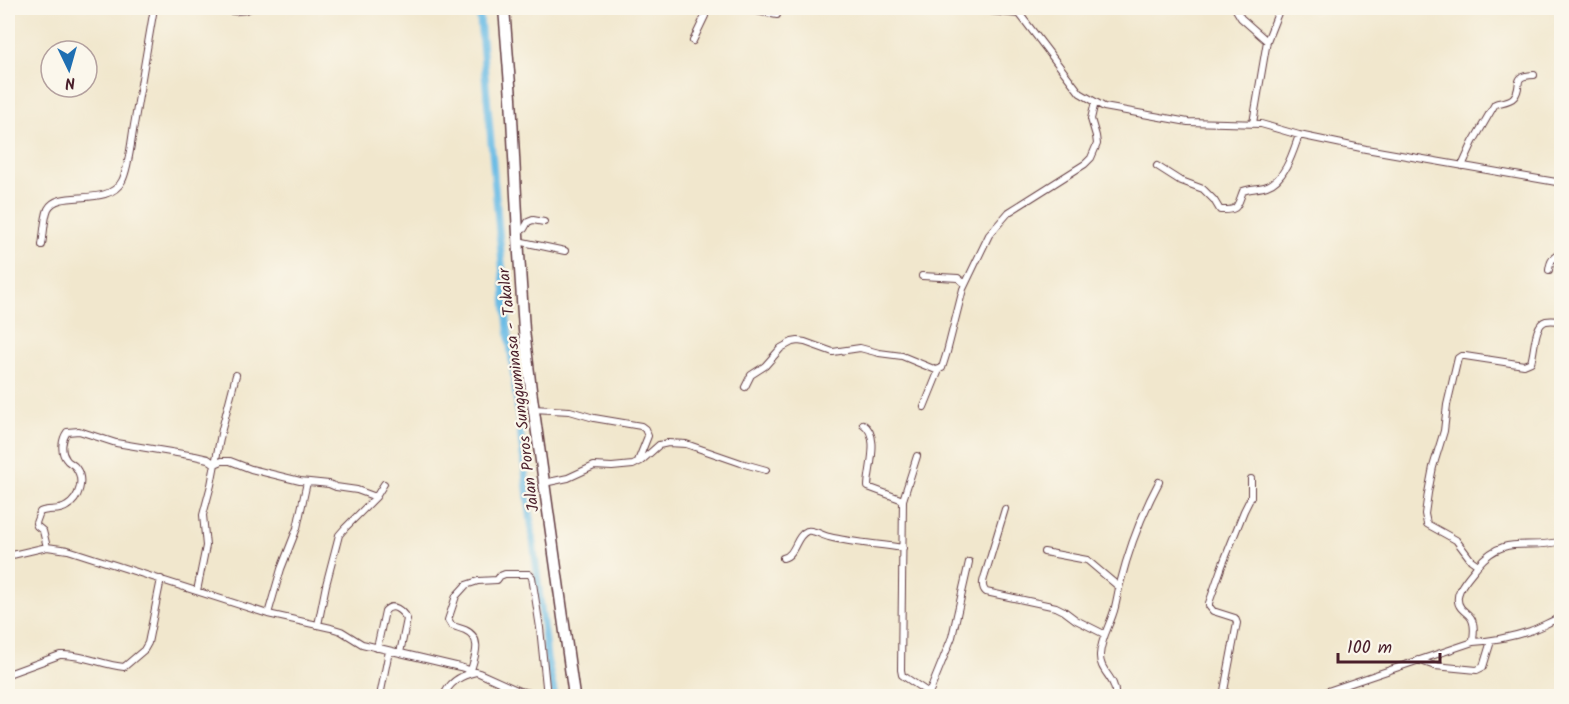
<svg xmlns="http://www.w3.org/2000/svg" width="1569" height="704" font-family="Kalam,sans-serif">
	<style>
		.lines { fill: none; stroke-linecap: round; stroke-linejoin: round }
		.canal { stroke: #6abce5; stroke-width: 7 }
		.street-casing { stroke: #633d43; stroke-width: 8 }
		.highway-casing { stroke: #633d43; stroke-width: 13 }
		.street { stroke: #fff; stroke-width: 6 }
		.highway { stroke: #fff; stroke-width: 10 }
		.labels { text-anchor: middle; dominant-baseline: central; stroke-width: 4.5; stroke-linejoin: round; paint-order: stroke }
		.street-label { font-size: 16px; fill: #4a1f2b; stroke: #fbf7ec }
	</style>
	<rect width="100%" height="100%" fill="#fbf7ec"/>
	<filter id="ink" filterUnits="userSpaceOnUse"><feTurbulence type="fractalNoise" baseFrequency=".0167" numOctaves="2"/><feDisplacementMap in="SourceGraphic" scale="12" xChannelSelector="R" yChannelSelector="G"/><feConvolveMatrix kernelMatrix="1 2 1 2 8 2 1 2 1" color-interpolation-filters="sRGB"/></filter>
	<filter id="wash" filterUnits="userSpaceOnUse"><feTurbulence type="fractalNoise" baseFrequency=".008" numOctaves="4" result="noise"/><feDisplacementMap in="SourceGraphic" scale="24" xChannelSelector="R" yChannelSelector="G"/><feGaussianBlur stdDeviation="1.35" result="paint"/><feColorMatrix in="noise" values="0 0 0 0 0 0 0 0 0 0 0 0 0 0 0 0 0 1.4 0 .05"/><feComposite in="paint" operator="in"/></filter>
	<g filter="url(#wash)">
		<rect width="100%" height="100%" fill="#f1e7cd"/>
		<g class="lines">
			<path class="canal" d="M479,8L507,319L547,658L555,696"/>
		</g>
	</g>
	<g filter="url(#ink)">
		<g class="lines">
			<defs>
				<path id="street" d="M212,8C225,10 239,14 251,8
					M742,8L777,15
					M961,8L1019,14
					M1015,8L1080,93L1104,107L1188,122L1261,124L1299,135L1366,149L1562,183
					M1235,8L1241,18L1267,41
					M693,41L705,16L702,8
					M1253,123L1267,41L1280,8
					M1157,166L1179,180L1203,189L1214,200L1220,210C1239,211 1237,206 1243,191C1251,188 1259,189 1267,186C1285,180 1293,152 1299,135
					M1462,166L1473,142L1495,104C1501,102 1510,102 1514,97C1524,85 1510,76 1534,75
					M518,230L524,229L528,222L533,220L544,222
					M518,241L565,251
					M42,245C44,234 44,219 48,209C58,188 108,208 122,181C128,170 131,144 133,131C140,90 147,49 154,8
					M1549,270C1550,261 1553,256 1562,253
					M922,276L958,278L965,284
					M745,387L751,375L765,366L781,348L792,342L798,341L805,342L833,352L860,348L879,353L902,356L936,370L942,368L947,352L963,289L989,235L1009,212L1085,164L1091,158L1097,144L1096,136L1091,119L1095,102
					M924,407L939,370
					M533,409L570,411L594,418L641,426L645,429L648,436L638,461
					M863,424C881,436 868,469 868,487L903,500L901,670L902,675L929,693
					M544,483L568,478L594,466L612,467L633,465L641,461L659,445L668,443L686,444L741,463L766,470
					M376,497L384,484
					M903,500L917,456
					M1005,509L985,575C983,581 981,587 986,592L1056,607L1064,611L1076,620L1104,634
					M47,547L43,531L37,526L36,523L40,512C49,508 59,512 67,506C79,499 85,480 76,468C74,464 68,463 66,459C60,451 62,439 67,432L79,431L116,443L195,456L208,459L215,464L222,429L236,375
					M1044,552L1087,560L1119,587
					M8,556L47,547L68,550L268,614L331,628L341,631L362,644L460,667L479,673L519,691L547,696L540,628L532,577L529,574H505L500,576L497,580L478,581L466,585L456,596L448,620L451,625C455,627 460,628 465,630C483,638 475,656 471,670
					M783,558C796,555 795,536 807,531C813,529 823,536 829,537C853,543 879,544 903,548
					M1478,565C1505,533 1527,551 1562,541
					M197,591L206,546L203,515L211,485L215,464L222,461H230L251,469L300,481L329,484L336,487L357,490L376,497L345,528L339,535L326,585L318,625
					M268,614L281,569L297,528L307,482
					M1473,642C1473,636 1475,629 1473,623C1472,615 1465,613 1461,608C1450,594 1470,576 1478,565L1471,560L1456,540L1427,524L1425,514L1428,493L1433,467L1444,431L1447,405L1458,358L1461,356H1465L1524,365L1531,362C1535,351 1534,324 1546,321C1551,320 1557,321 1562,321
					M377,648L385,611C393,602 402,611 407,619L400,653
					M1418,660L1435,666L1477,670L1483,667L1491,641
					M8,674L60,655C83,654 102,665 124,667L144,650L148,643L161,579
					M380,696L389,651
					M444,696C449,682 462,675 476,672
					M503,696L506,686
					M552,696L573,693
					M928,696L952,637L969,562
					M1115,696C1117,678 1099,672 1100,655C1101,637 1111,624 1115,607C1117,599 1118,592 1120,584C1129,548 1142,514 1159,482
					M1223,696L1237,623L1235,618L1213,611L1209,606V603L1222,566L1244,511L1251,497V479
					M1313,696L1473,642C1492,641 1511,637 1530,631C1541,627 1551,621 1562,617"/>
				<path id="highway" d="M504,8L511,98L519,254L524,330L531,390L574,696"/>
			</defs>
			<use href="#street" class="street-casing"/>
			<use href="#highway" class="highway-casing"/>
			<use href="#street" class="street"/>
			<use href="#highway" class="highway"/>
		</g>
	</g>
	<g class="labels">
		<g class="street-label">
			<text transform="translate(519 390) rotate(-97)">Jalan Poros Sungguminasa - Takalar</text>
		</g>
	</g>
	<rect width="1569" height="704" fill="none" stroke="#fbf7ec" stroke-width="30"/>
	<g transform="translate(69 69) rotate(175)"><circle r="28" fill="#fbf7ec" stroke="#b4a19f" stroke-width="1.5"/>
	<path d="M0-4.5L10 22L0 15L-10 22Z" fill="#1f6fb2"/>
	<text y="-9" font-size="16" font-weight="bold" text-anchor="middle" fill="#4a1f2b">N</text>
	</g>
	<path d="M1338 653v9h102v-9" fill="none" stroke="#4a1f2b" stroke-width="3"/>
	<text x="1347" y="653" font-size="18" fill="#4a1f2b" stroke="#fbf7ec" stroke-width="4.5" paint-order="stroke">100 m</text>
</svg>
